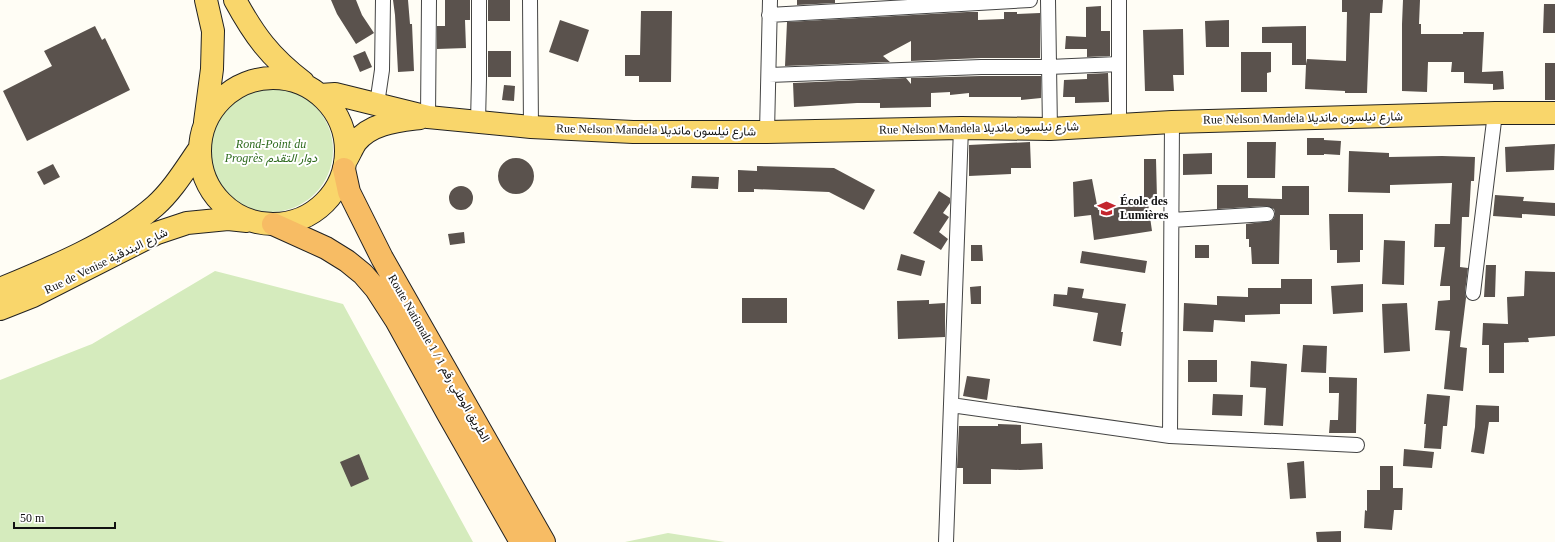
<svg xmlns="http://www.w3.org/2000/svg" width="1555" height="542" font-family="'Times New Roman',Vazirmatn,serif">
	<style>
		.green { fill: #d5ebbd }
		.building { fill: #5a524d }
		.lines { fill: none; stroke-linecap: round; stroke-linejoin: round }
		.minor-casing { stroke: #444; stroke-width: 16 }
		.primary-casing { stroke: #222; stroke-width: 24 }
		.trunk-casing { stroke: #222; stroke-width: 24 }
		.minor { stroke: #fff; stroke-width: 14 }
		.primary { stroke: #f9d66b; stroke-width: 22 }
		.trunk { stroke: #f7bc64; stroke-width: 22 }
		.labels { text-anchor: middle; dominant-baseline: central; stroke-width: 4; stroke-linejoin: round; paint-order: stroke }
		.street-label { font-size: 12px; fill: #111; stroke: #fff }
		.park-label { font-size: 12px; font-style: italic; fill: #2f6b1f; stroke: #fff }
		.poi-label { font-size: 12px; font-weight: bold; fill: #111; stroke: #fff; text-anchor: start }
	</style>
	<rect width="100%" height="100%" fill="#fffdf5"/>
	<path class="green" d="M209 150a62 62 0 1 1 124 0a62 62 0 1 1-124 0Z
		M215,271L343,304L473,542H0V380L92,344Z
		M668,533L725,542H625Z"/>
	<path class="building" d="M331,0H356L362,15L374,33L356,44L337,14Z
		M393,0H408L410,24H412L414,71L398,72L395,15Z
		M445,0H470V20H465L466,48L437,49V26H445Z
		M488,0H510V21H488Z
		M797,0H835V3L797,5Z
		M1342,0H1383L1382,13H1370L1367,93H1345V91L1305,89L1306,65H1292V43H1262V27L1306,26V64L1307,59L1346,61L1347,12H1342Z
		M1403,0H1420L1419,24H1421V34H1463V32H1484L1482,72L1503,71L1504,89L1493,90V84L1464,83V72H1451L1452,62H1428L1427,92L1402,91V24Z
		M1544,4H1555V33H1543Z
		M1101,6V31H1110V56L1087,57V49H1065L1066,36L1086,37V7Z
		M641,11H672L671,82H639V76H625V55H640Z
		M967,12H978V20L1004,19V12H1017V14L1040,13V58H981L911,61V41L883,56L890,62L785,66L787,22Z
		M560,20L589,30L578,62L549,52Z
		M1229,20V47H1206L1205,21Z
		M95,26L102,40L105,38L130,90L27,141L3,91L52,66L44,51Z
		M1183,29L1184,75H1173L1174,91H1145L1143,30Z
		M365,51L372,67L360,72L353,56Z
		M488,51H511V77H488Z
		M1241,52H1271V72L1267,73V92H1241Z
		M1545,63H1555V100H1545Z
		M1108,73L1109,102L1075,103V97H1063L1064,80L1087,79V74Z
		M981,76H1041V98L1021,100V97H969V93L950,95V92L931,93V107L880,108V103H857L794,107L793,83L906,78L911,84V78Z
		M504,85L515,86L514,101L502,100Z
		M1307,138H1324V140L1341,141L1340,155L1324,154V155H1307Z
		M1030,142L1031,168H1011V174L969,176V145Z
		M1247,142H1276L1275,178H1247Z
		M1555,144L1554,170L1506,172L1505,147Z
		M1349,151L1389,153V157L1442,156L1475,157L1474,181H1471L1469,217H1462L1460,267L1468,268L1465,292L1466,298L1460,347L1467,348L1463,391L1444,389L1450,331L1435,330L1438,301L1450,300V286H1440L1445,247H1434L1435,224H1450L1452,183L1390,185V193L1348,192Z
		M1212,153V174L1183,175V154Z
		M498 176a18 18 0 1 1 36 0a18 18 0 1 1-36 0Z
		M1144,159H1156L1157,199H1144Z
		M53,164L60,177L44,185L37,172Z
		M757,166L834,168L875,190L864,210L829,192L754,189V192H738V170L757,171Z
		M692,176L719,177L718,189L691,188Z
		M1092,179L1098,210L1148,203L1152,231L1094,240L1091,215L1074,217L1073,182Z
		M1217,185H1248V198L1282,199V186H1309V215H1280L1279,264H1252L1251,247H1249V239H1246V224L1271,221L1274,218L1275,214L1274,209L1266,206L1217,209Z
		M449 198a12 12 0 1 1 24 0a12 12 0 1 1-24 0Z
		M939,191L950,198V203L943,213L949,217L939,232L948,239L941,250L913,233Z
		M1495,195L1524,197L1523,201L1555,203V216L1522,214V218L1493,216Z
		M1329,214H1363V250H1360V262L1337,263V250H1330Z
		M464,232L465,243L450,245L448,234Z
		M1384,240L1405,241L1404,285L1382,284Z
		M971,245H982L983,261H971Z
		M1195,245H1209V258H1195Z
		M1082,251L1147,261L1145,273L1080,263Z
		M901,254L925,261L921,276L897,270Z
		M1486,265H1496L1495,297H1484Z
		M1525,271L1555,272V336L1528,338L1529,342L1504,343V373H1489V345H1482L1483,323L1508,324L1507,297L1524,296Z
		M1281,279H1312V304H1280V314L1245,315V322L1214,320L1213,332L1183,331L1184,303L1217,305V296L1248,297V288H1281Z
		M1363,284V312L1333,314L1331,286Z
		M981,286V304H971L970,287Z
		M1068,287L1084,289L1082,298L1126,304L1121,332H1123L1121,346L1093,341L1098,313L1053,306L1054,294L1067,295Z
		M742,298H787V323H742Z
		M929,300V304L945,303V337L898,339L897,301Z
		M1407,303L1410,351L1384,353L1382,304Z
		M1303,345L1327,346L1326,373L1301,372Z
		M1188,360H1217V382H1188Z
		M1251,361L1287,364L1283,426L1264,425L1266,388L1250,387Z
		M967,376L990,379L987,400L963,396Z
		M1329,377L1357,378L1356,433H1329L1330,420H1338L1339,393H1329Z
		M1213,394L1243,395L1242,416L1212,415Z
		M1427,394L1450,396L1447,426H1443L1441,449L1424,448L1426,424H1424Z
		M1476,405L1499,406V422H1489L1484,454L1471,452L1475,427Z
		M998,424L1021,425V444L1042,443L1043,469L1020,470L991,469V484H963V468H957L959,426H998Z
		M1404,449L1434,452L1432,468L1403,466Z
		M359,454L369,479L351,487L340,462Z
		M1304,461L1306,498L1290,499L1287,463Z
		M1380,466H1393V488H1403L1402,510H1394L1392,530L1364,528L1365,510L1367,511V490H1380Z
		M1341,531V542H1317L1316,532Z"/>
	<g class="lines">
		<defs>
			<path id="minor" d="M530,0L531,127
				M1048,0L1050,129
				M769,15L1030,0
				M769,75L981,67H1049L1118,64
				M377,104L382,70L383,0
				M428,117L429,0
				M478,122L479,79V0
				M1119,124V0
				M767,132L770,0
				M1172,220L1267,214
				M1473,293L1495,113
				M951,405L1170,436L1357,445
				M1170,436L1172,122
				M946,542L961,128"/>
			<path id="primary" d="M235,0C254,35 270,57 303,82
				M200 151a73 73 0 1 1 146 0a73 73 0 1 1-146 0Z
				M320,95L335,94L428,117L531,127L633,132H767L961,128L1050,129L1172,122L1495,113H1555
				M205,122L212,69L213,31L206,0
				M345,162C349,156 352,148 356,142C371,123 397,121 420,118
				M0,289C51,268 114,242 155,206C173,190 186,168 200,148
				M0,309L33,296L157,233L187,223L228,219L247,221"/>
			<path id="trunk" d="M344,169L349,192L382,258L544,542
				M273,224L326,248L347,261L363,274L376,289L396,320L448,414L521,542"/>
		</defs>
		<use href="#minor" class="minor-casing"/>
		<use href="#primary" class="primary-casing"/>
		<use href="#trunk" class="trunk-casing"/>
		<use href="#minor" class="minor"/>
		<use href="#primary" class="primary"/>
		<use href="#trunk" class="trunk"/>
	</g>
	<defs>
		<symbol id="school-bare" viewBox="-9 -9 18 18"><path d="M0-5L7-2L0 1L-7-2ZM-4 1L0 2.5L4 1V4Q0 6-4 4Z" fill="#c4262e" stroke="#fff" stroke-width="2.5" paint-order="stroke"/></symbol>
	</defs>
	<g fill-rule="evenodd">
		<use href="#school-bare" x="1094" y="196" width="25" height="25"/>
	</g>
	<g class="labels">
		<g class="street-label">
			<text transform="translate(1303 118) rotate(-1)">Rue Nelson Mandela شارع نيلسون مانديلا</text>
			<text transform="translate(979 128) rotate(-1)">Rue Nelson Mandela شارع نيلسون مانديلا</text>
			<text transform="translate(656 130) rotate(1)">Rue Nelson Mandela شارع نيلسون مانديلا</text>
			<text transform="translate(106 261) rotate(-26)">Rue de Venise شارع البندقية</text>
			<text transform="translate(439 358) rotate(60)">Route Nationale 1 / الطريق الوطني رقم 1</text>
		</g>
		<g class="park-label">
			<text x="271" y="144">Rond-Point du<tspan x="271" dy="14">Progrès دوار التقدم</tspan></text>
		</g>
		<g class="poi-label">
			<text x="1120" y="201">École des<tspan x="1120" dy="14">Lumières</tspan></text>
		</g>
	</g>
	<path d="M14 522v6h101v-6" fill="none" stroke="#111111" stroke-width="2"/>
	<text x="20" y="522" font-size="12" fill="#111111" stroke="#ffffff" stroke-width="3" paint-order="stroke">50 m</text>
</svg>
